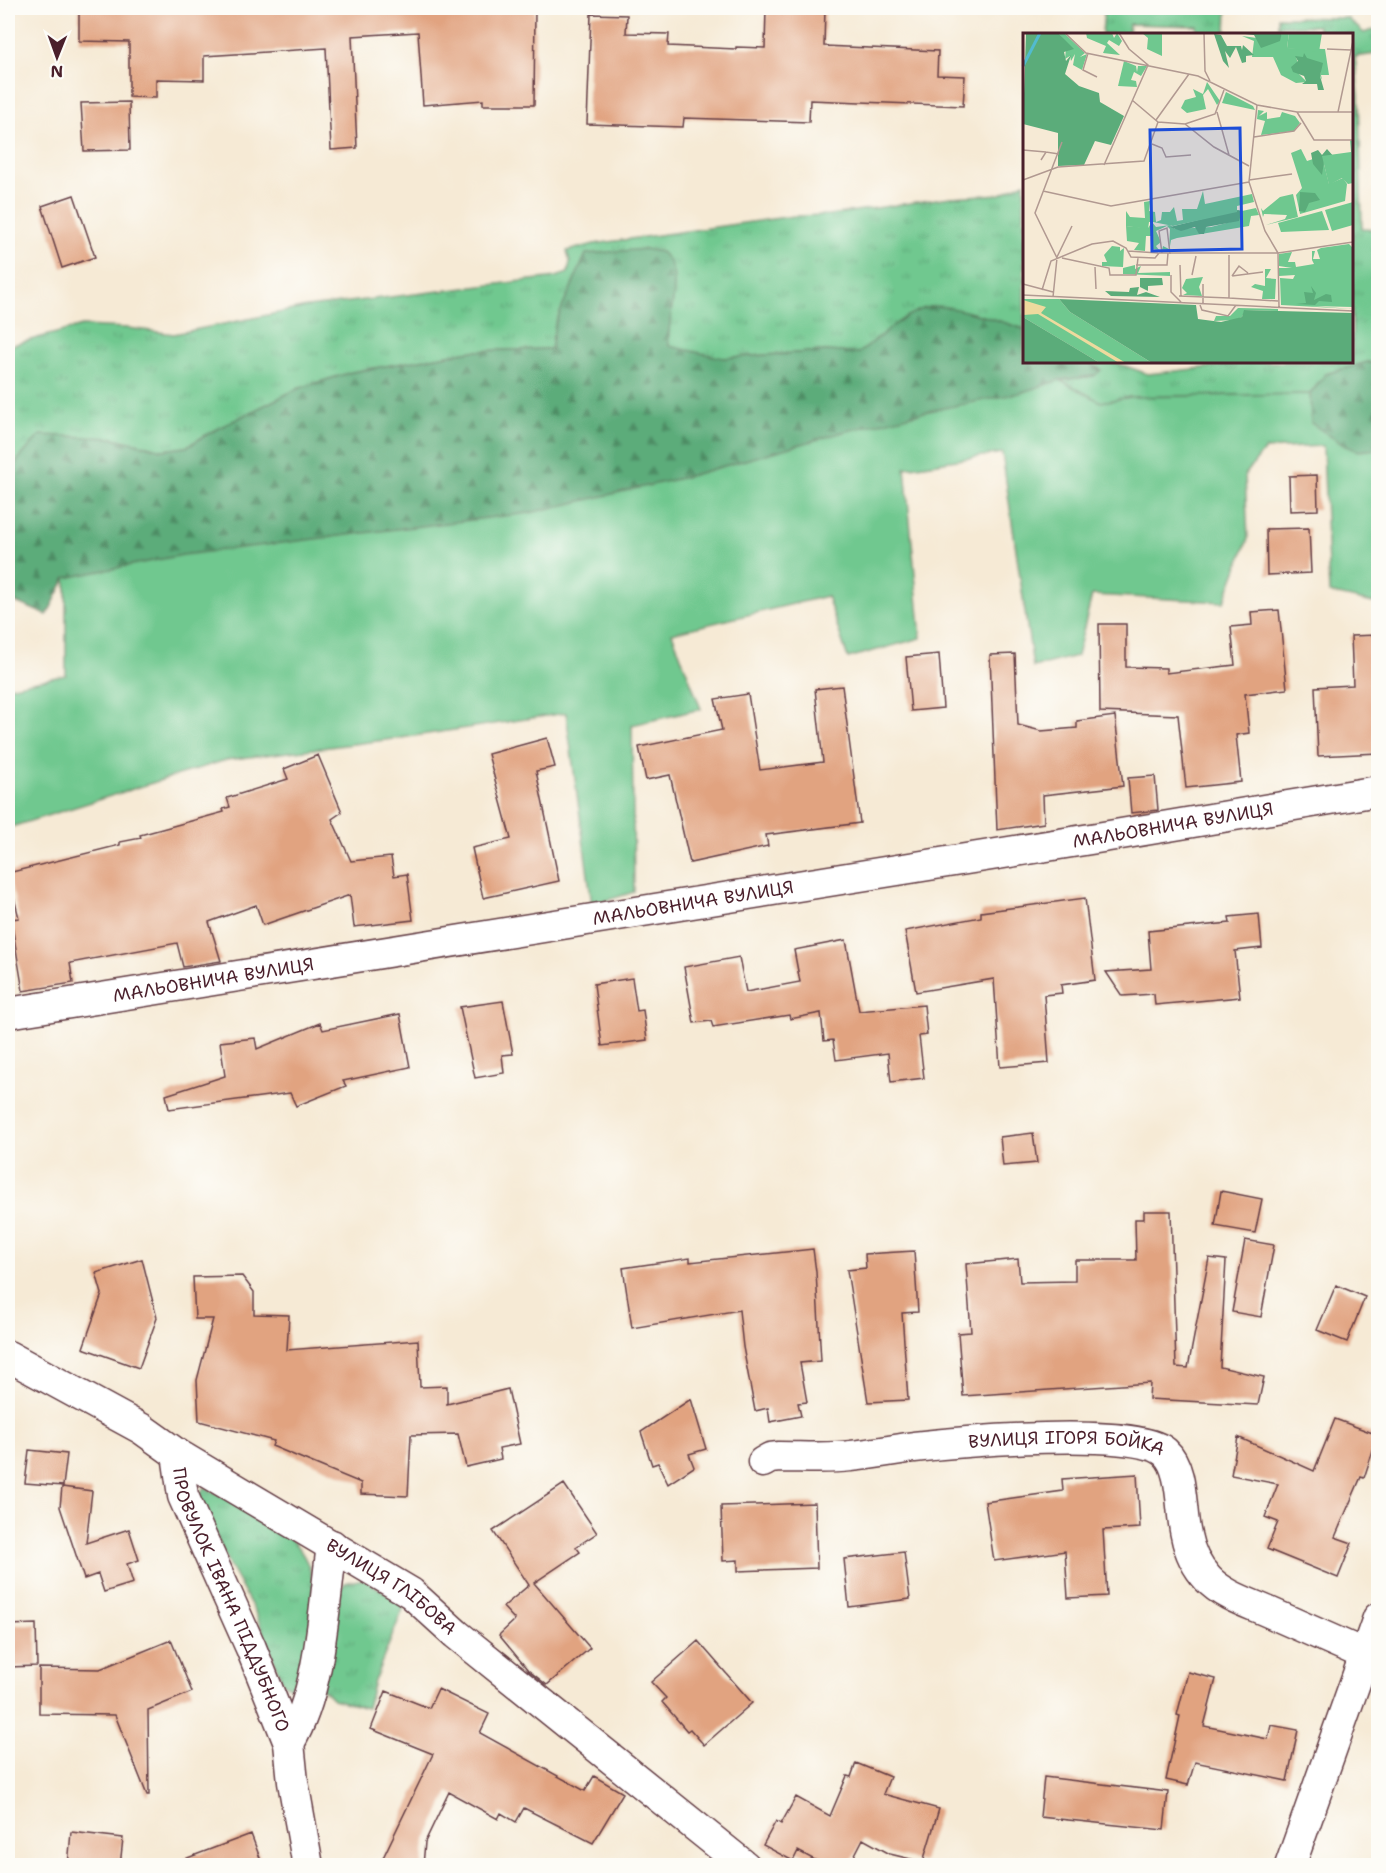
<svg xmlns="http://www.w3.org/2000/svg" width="1386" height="1873" font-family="'Shantell Sans',sans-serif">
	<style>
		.grass { fill: url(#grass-tufts); stroke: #5c745d; stroke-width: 1.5 }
		.forest { fill: url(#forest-firs); stroke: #526652; stroke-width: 1.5 }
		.green { fill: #6fc88f; stroke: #5c745d; stroke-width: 1.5 }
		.building { fill: #e1a380 }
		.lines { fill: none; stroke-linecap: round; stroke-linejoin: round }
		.street-casing { stroke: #643d44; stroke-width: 33 }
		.street { stroke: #fff; stroke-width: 30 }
		.labels { text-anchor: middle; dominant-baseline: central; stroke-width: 5; stroke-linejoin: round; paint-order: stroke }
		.street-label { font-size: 18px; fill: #4a1f2b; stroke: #fdfcf7 }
		.inset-river { fill: none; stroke: #52bbcf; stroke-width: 3 }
		.inset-road { fill: none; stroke: #b19991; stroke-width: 1.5 }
		.view { fill: #1d4ed8; fill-opacity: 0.15; stroke: #1d4ed8; stroke-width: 3 }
		.inset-edge { fill: none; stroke: #4a1f2b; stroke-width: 3 }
	</style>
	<defs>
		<pattern id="grass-tufts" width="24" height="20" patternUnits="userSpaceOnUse" patternTransform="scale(1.5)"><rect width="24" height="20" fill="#6fc88f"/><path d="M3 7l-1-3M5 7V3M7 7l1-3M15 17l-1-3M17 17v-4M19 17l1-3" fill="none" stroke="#62ab7c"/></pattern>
		<pattern id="forest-firs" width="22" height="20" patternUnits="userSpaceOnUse" patternTransform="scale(1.5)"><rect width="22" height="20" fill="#5bac7a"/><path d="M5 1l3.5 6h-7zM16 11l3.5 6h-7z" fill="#4d8b64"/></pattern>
	</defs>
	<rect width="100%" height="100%" fill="#fdfcf7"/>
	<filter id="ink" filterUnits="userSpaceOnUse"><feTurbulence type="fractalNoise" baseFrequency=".0167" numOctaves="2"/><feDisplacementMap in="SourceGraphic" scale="12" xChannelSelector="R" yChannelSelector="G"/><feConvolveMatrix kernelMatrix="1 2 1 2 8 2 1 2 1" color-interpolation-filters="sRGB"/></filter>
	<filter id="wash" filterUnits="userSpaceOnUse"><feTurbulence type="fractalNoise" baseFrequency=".008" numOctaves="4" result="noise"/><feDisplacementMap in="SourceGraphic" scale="24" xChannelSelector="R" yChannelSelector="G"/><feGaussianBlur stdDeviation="1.35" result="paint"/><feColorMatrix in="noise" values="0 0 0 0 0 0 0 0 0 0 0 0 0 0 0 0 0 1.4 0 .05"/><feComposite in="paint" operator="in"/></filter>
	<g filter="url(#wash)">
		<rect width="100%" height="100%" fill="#f6ead5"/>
		<path class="grass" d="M1104,8H1227L1226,34H1197V26L1129,24L1128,34H1102Z
			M1278,17L1347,18L1364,33L1375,29V54L1355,57L1359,96L1362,229L1378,230V365L1368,362L1326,374L1310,394L1131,397L1101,402L1060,380L1094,376L1100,369L1086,362H1114L1148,374L1258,362H1352V34H1318V26H1278Z
			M1024,182V329L973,313L871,344L859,354L825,351L723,358L551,349L471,351L352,372L297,389L213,431L186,447L163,450L113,438L17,461L8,484V346L82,326L128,328L174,334L307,307L556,277L568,273L570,262L567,251L594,244L794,216L829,215L950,197L1001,194Z
			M205,1487C246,1510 308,1530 313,1585C316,1613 306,1644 301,1672L296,1682L290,1687L283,1683L255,1612L229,1565L198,1496Z
			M363,1579L405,1604L374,1681L367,1708L333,1699L321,1687L336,1596L345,1583Z"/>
		<path class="forest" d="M645,249L661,252C664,255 668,259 670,263C681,286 666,321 669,346L723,358L825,351L859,353C881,337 901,314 929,307C945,302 1006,323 1024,329V362H1086L1101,370L1094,376L1060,380L1020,393L847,431L686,477L530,513L183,555L66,578L47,615L8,599V484L17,461L40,435L113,438L163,450L186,447L213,431L297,389L352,372L471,351L551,349L555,324L586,254Z
			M1368,362L1378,366V449L1359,451L1345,446L1311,423L1310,394L1326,374Z"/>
		<path class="green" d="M1060,380L1101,402L1131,397L1310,394L1311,423L1345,446L1359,451L1378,449V604L1329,593L1323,446L1265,449L1245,475L1248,539L1224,602L1092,595L1077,656L1033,667L1002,453L905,468L921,638L848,658L827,596L672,633L701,709L632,725L634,892L592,905L566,713L401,738L226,760L8,828V687L66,675V578L183,555L530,513L686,477L847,431L929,411L1020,393Z"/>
		<g id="blocks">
			<path class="building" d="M79,8H535L534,105H483V100L423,105L418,32L352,36L357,148L331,150L326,48L204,56V80L156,79V98L129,97V42L79,41Z
				M766,8H825L824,46L938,51L937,75L965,76L963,106L810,100L809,122L684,118L683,127L587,124L591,14L627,15L626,33L669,34L668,46L736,49V47L765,48Z
				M129,102L130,150L84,151L81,103Z
				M74,195L95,257L62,268L42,206Z
				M1317,475L1318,510L1290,511L1289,476Z
				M1309,528L1311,573L1267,575L1266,529Z
				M1279,610L1287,689L1245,694L1249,733L1236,735L1241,782L1186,788L1178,715L1100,712L1099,624H1126V667L1166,668V673L1235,665L1231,627L1252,625L1251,612Z
				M1378,635V753L1318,756L1315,687L1353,685L1351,636Z
				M939,654L943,708L911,711L906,657Z
				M1015,654L1018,725L1041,731L1077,728V721L1115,716L1123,786L1043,795L1044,823L997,830L990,655Z
				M842,686L860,823L766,835L768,846L690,863L670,775L646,780L639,747L722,730L715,699L748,694L760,770L823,762L815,689Z
				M547,738L555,767L536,771L559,881L483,898L472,848L511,839L488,754Z
				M318,755L342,812L332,819L351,861L391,857L394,876L407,874L413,920L354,927L350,895L263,925L256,905L209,922L221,961L183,967L177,943L70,963L73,983L23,991L11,919L19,918L8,873L120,845V842L141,838L140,835L224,812L223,809L230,807L227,798L288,779L284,769Z
				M1155,776L1158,810L1131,813L1128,778Z
				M1085,898L1095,980L1061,985L1062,993L1044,995L1049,1063L1000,1067L994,979L916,992L905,931L981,917V912Z
				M1259,914L1262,948L1235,951L1240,997L1155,1005L1154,994L1122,996L1106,972L1151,969L1148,931L1230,923L1229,917Z
				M846,940L859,1011L924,1005L927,1035L919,1036L924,1078L891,1082L888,1053L836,1060L833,1040L824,1041L821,1013L790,1019L789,1015L713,1027L711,1021L694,1023L684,967L739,957L746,992L800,982L794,950Z
				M632,978L637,1011L643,1010L647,1040L602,1046L594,984Z
				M503,1001L513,1054L502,1055L504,1073L475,1078L460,1007Z
				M400,1014L410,1067L343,1081L346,1086L296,1106L290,1093L169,1109L166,1095L225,1076L220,1042L255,1038L257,1049L320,1023L323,1030Z
				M1033,1133L1037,1163L1003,1166L1000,1137Z
				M1221,1191L1262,1199L1255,1233L1215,1226Z
				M1144,1211H1171L1176,1367L1188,1368L1209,1258L1226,1260L1220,1367L1264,1377L1258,1405L1149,1399L1150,1383L963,1396L958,1333L971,1332L966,1264L1018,1259L1020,1282L1075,1281V1260H1136L1135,1219H1144Z
				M1245,1240L1274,1245L1261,1317L1232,1312Z
				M813,1249L816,1272L821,1361L800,1363L807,1402L798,1403L801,1416L770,1422L768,1408L755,1411L743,1347L739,1310L632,1328L623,1268L690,1258V1262Z
				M914,1251L918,1312L902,1313L908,1400L868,1402L847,1270L866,1268L865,1254Z
				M142,1259L157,1318L139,1368L83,1348L102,1294L96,1273Z
				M242,1276L254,1292V1314L289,1315L287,1350L418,1340L420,1387L447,1386V1404L508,1389L520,1444L499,1448L501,1459L466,1467L458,1434L411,1435L408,1496L361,1494V1483L272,1446L274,1441L199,1421L197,1380L213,1319H195L193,1277Z
				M1336,1285L1365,1297L1347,1342L1317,1330Z
				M691,1399L706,1449L689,1454L694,1467L668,1484L658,1463L652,1465L641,1432Z
				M1335,1419L1378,1435L1364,1478L1361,1477L1335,1537L1352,1543L1338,1578L1267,1549L1278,1522L1265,1517L1278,1484L1231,1475L1238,1437L1314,1471Z
				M29,1450L67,1454L63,1486L25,1483Z
				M1137,1474L1140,1528L1103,1530L1107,1596L1068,1598L1065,1551L994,1561L985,1502L1063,1491L1062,1479Z
				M564,1484L597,1533L576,1547L580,1552L534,1583L590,1648L547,1685L528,1670L499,1635L515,1620L503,1607L529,1585L493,1531Z
				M62,1487L92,1491L86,1543L129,1529L139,1560L127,1564L133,1583L104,1592L98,1574L84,1579L60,1507Z
				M815,1503L817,1568L738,1571V1560L723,1561L721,1506Z
				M904,1552L910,1599L849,1607L844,1559Z
				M36,1624L37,1666L8,1667V1625Z
				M171,1640L192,1692L148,1710L149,1795H147L115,1715L39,1714V1668L100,1669Z
				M698,1641L752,1703L704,1745L690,1729L687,1731L662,1702L666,1698L651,1682Z
				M1188,1672L1216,1679L1204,1726L1268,1739L1271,1725L1298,1730L1287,1781L1195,1762L1188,1785L1166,1780L1180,1716L1177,1715Z
				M438,1689L489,1714L480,1733L585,1791L594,1776L623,1793L593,1843L524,1808L516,1822L501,1813L498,1819L449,1792L425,1842L423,1866H379L433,1754L371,1729L386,1691L429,1708Z
				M856,1763L890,1777L883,1794L939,1809L923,1862L890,1854L863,1839L849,1866H826L798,1851L793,1861L763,1845L776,1821L781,1824L796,1797L830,1816L847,1776L851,1777Z
				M1044,1777L1168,1792L1164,1830L1040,1817Z
				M71,1832L123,1838L120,1866H68Z
				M251,1834L263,1866H174V1863Z"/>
		</g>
	</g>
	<g filter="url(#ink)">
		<use href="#blocks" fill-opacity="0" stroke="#643d44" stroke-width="1.5"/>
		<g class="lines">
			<defs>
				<g id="street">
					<path id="s1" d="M8,1013L1109,836L1378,791"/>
					<path id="s2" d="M8,1356L142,1429L177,1454L411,1593L456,1634L745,1866"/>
					<path id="s3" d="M177,1454L183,1496L251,1648L289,1743L293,1782L308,1866"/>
					<path id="s4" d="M763,1462L770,1458L779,1457C803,1457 827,1459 851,1456C872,1454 893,1450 914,1447C958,1442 1135,1426 1165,1452C1184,1469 1180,1511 1186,1535C1189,1551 1196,1566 1208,1579C1224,1596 1249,1603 1271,1613C1303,1627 1334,1641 1366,1655"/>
					<path d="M289,1743C321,1691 324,1605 332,1545"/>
					<path d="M1290,1866L1378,1618"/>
				</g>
			</defs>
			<use href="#street" class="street-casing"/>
			<use href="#street" class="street"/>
		</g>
	</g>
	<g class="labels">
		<g class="street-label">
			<text stroke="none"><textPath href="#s1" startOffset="1180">МАЛЬОВНИЧА ВУЛИЦЯ</textPath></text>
			<text stroke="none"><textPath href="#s1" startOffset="694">МАЛЬОВНИЧА ВУЛИЦЯ</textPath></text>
			<text stroke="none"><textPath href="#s1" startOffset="208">МАЛЬОВНИЧА ВУЛИЦЯ</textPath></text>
			<text stroke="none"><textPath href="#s4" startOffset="306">ВУЛИЦЯ ІГОРЯ БОЙКА</textPath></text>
			<text stroke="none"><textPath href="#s2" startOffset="448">ВУЛИЦЯ ГЛІБОВА</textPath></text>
			<text stroke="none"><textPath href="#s3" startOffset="156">ПРОВУЛОК ІВАНА ПІДДУБНОГО</textPath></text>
		</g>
	</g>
	<g transform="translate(1023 33)">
		<rect width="330" height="330" fill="#f6ead5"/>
		<path d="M35,0H41L62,20L57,24L64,21L59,37L50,32L52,21L48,28L47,23L42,26L43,15H48ZM259,0H266L264,15L302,16L306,42H298L299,47L297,43L298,33L273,24L275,30L269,34L284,49L273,50L258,42L250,24H229L231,8L219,3L256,8ZM101,28L113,33L114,39L115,33H124L118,43L111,39L108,47L113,48L114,54L95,53ZM203,59L230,73L232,77L199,70ZM235,77L241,78L236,83L244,79V86L257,84L259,79L272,83L277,90L271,98L238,102L242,88L234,86ZM278,116L284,128L299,123L306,151L320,145L324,151L322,168L277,181L273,162L279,155L268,120ZM270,161L275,184L243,192L262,186L264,182L241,181L240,184L238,175L240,178L257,164ZM233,175L236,182L228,183L226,193L154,205L148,207L146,219L139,217L140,213L146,216L147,196L144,193L133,198L138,209L133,213L136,217L130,216V203H123L122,218L111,217L116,210L104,208L103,193L125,195L129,189L133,194L147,192L152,196L188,194L211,188L218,184L219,178ZM326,211L330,215V274L289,273L330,276L258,272L257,245L270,246L272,242L256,243V235H269L256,233V221L269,219L265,229H272L273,234L291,231L289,227V218H292L290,226H297L294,217L298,215ZM89,213L97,214V218L101,215L100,234L79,233V229H84L81,222ZM112,232V236L118,233L115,240L147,239V243L100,241V235ZM180,244L176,254L179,263L160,262L164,260L159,255L163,246ZM0,266H36L47,279L129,330H77L0,284ZM215,275L255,276V278L222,277L219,284L211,287L191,288L193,283H207Z" fill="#6fc88f"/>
		<path d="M3,0H35L51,16L41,19L43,28L48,22L42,41L56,53L76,60L77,69L101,83L88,112L72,108L61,132L35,133V100L0,91ZM213,0H259L257,8L238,15L231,2ZM191,1L198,2L204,13H218L219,17L220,12L231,22L223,23V29L219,30L213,14L207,25L202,18L206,35L200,28ZM281,20L284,25L300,30L297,43L301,57H295L294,51H279L283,48L281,43L270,39L268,34L275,28L272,23L280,24ZM304,116L312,125L301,129L299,142L290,131L288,120L295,117L299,122ZM277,159L292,160L297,167L286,170L282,179L276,178ZM215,177L219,178L216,188L183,194L181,201H176L172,194L158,198L147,194ZM117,245H139L140,252L125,253V258L117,254ZM288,253L293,260L291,267L303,261L308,262L309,269L296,268L292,272L273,271L283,270L281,259L290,260ZM116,254L114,262L123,259L137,264L88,263L82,258L106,259L107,255ZM36,266L173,272L175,286L198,289L219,284L221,277L330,280V330H129L47,279ZM0,284L57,318L77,330H0Z" fill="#5bac7a"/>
		<path d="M0,267L23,274L18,280L103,330H96L15,281L0,282Z" fill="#eeda9e"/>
		<path d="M63,0H89L91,5L94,0L99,8L96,13L86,7L84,10L97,22L80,20L83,13L64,5ZM119,0H139V23L124,16L125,5ZM266,0H299L296,19L264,15ZM184,49L197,68L194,72L185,56L180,62L183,76L164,80L158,75L162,67L173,64L170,56L180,61ZM327,107L330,108V150L325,151L319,145L306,152L299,123L328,119ZM180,158L182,171L229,161L231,169L214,173V179L150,193L130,189H126L125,196L103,193V178L107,184L122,185L121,169L127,168L126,178L132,179L133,189L138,187L139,179H147L151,174L154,188L160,187L159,176H174ZM330,169V192L309,198L302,177ZM299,178L306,197L258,199L255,190ZM242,236H248L243,245L253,246L252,266H239L240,258L228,254L232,251L242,253Z" fill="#6fc88f"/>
		<path class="inset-river" d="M0,33L17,0"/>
		<path class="inset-road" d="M42,0L63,20L175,43L234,72L274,79H330M181,0L182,38L187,48M304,16L328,17M65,20L60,37L74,44M109,67L135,89L162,91L191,114L226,133M234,72L226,149L242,198L255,220L256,274M194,79L206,122M274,79L291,107H330M315,79L330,8M133,87L166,41M162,91L192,81L201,57M231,104L271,98L278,90M129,111L139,115L143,124L168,122M0,117L23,119M18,127L23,119L36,121M81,132L125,32L106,16L96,0M0,147L35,134L121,128L135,89M226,147L269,141M20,158L88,173L226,149M105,218L135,220M139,220L136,198L144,195L147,221M34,224L49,193M39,225L86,235L87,242H113L115,225M113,232H144L145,220M157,232L158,264M72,234L73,256M148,242V259L158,269M169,242L173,223M209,243L240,239M209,243L216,233L225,240M0,251L30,259M19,257L28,228L69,211L90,208L103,215L108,224L132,225L136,220H255L330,209M0,262L330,278M156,263L206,265V222M30,264L34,225L12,180L39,109M206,265L255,268M180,270V251M177,272L179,277L205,283L213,272"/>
		<path class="view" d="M217,95L219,216L129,218L127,97Z"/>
		<rect width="330" height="330" class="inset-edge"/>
	</g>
	<rect width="1386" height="1873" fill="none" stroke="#fdfcf7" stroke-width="30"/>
	<g transform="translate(57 57) rotate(181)" stroke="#fdfcf7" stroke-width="4.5" paint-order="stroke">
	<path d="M0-4.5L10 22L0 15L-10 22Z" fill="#4a1f2b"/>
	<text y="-9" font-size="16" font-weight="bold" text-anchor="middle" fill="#4a1f2b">N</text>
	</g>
</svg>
